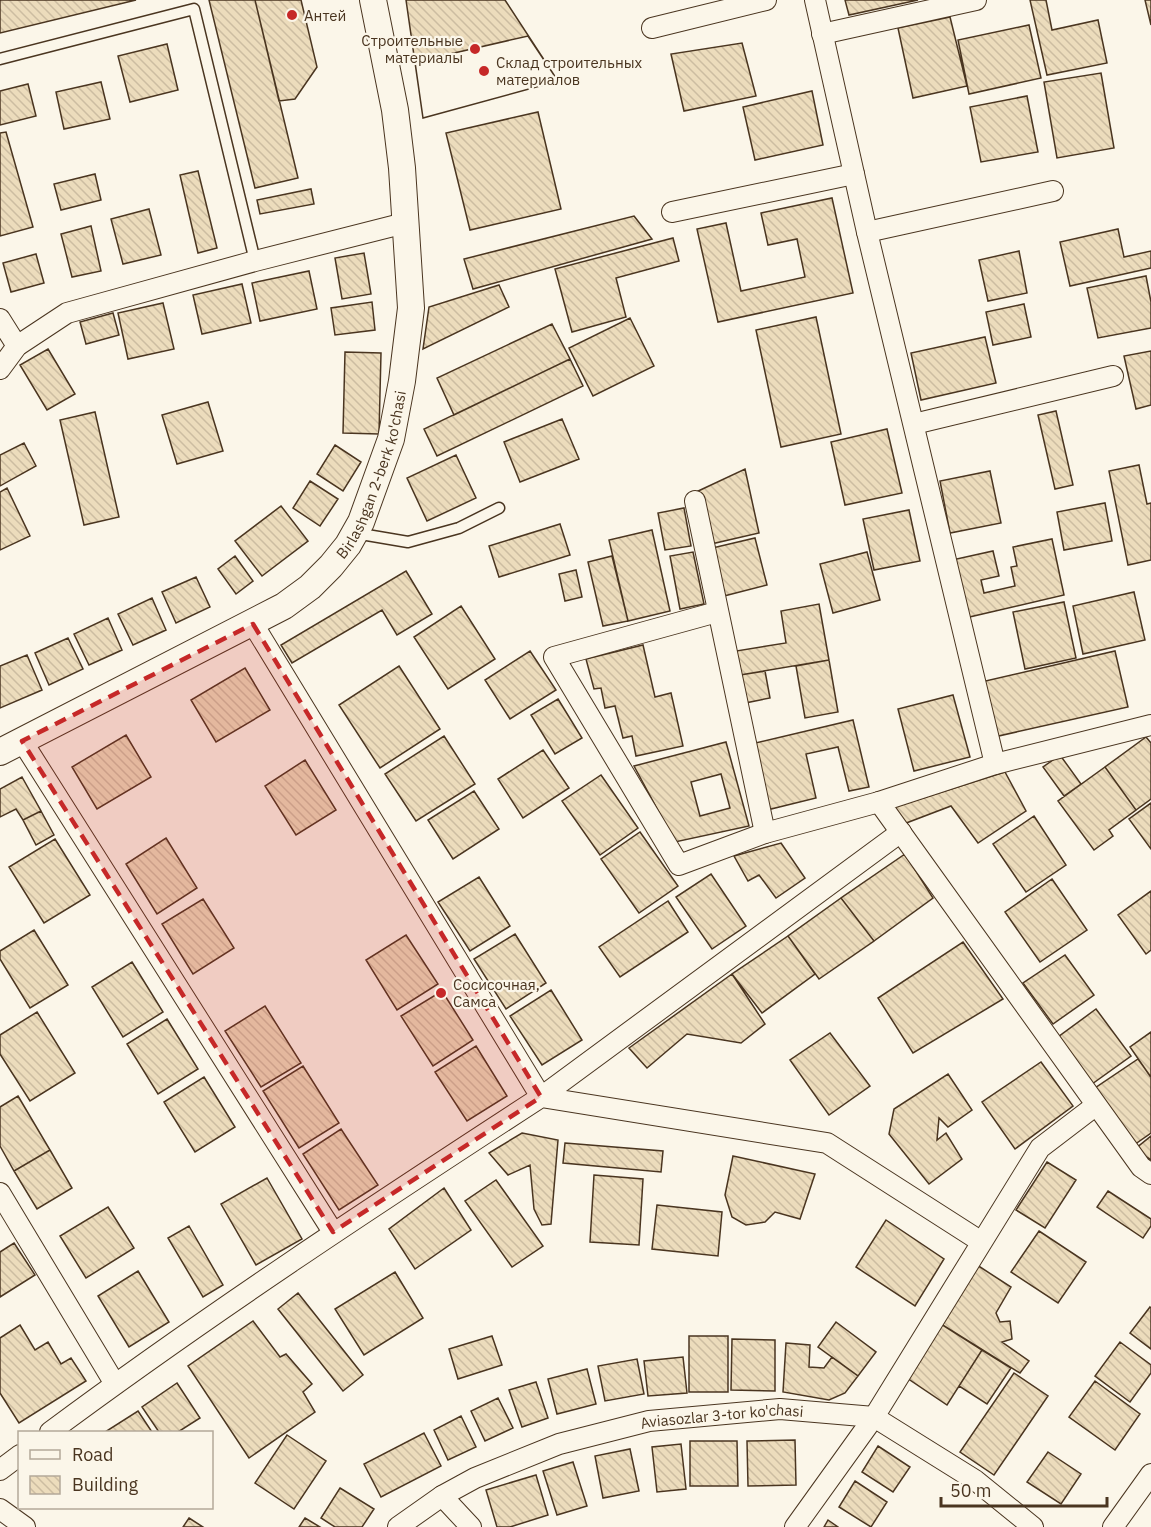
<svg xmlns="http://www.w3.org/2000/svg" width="1151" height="1527" font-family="'IBM Plex Sans',sans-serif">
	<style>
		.building { fill: url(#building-back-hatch); stroke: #4a3520; stroke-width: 1.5; fill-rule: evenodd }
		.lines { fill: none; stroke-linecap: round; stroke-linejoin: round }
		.service-casing { stroke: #4a3520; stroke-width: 13 }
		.minor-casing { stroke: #4a3520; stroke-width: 22 }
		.tertiary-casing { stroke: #4a3520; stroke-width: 28 }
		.service { stroke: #fbf6e9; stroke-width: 10 }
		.minor { stroke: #fbf6e9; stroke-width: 20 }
		.tertiary { stroke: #fbf6e9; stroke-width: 26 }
		.marked { fill: #c62828; fill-opacity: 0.2; stroke: #c62828; stroke-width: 4.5; stroke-dasharray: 12 8; stroke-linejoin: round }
		.poi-dot { fill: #c62828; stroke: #fbf6e9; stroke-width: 2 }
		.labels { text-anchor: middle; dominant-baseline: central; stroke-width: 4.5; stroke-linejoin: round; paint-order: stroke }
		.poi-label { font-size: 15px; fill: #4a3520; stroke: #fbf6e9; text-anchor: start }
		.street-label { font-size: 15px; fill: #4a3520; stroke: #fbf6e9 }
	</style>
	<defs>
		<pattern id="building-back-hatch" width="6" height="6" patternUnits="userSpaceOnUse" patternTransform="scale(1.5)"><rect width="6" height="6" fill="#ecdcbc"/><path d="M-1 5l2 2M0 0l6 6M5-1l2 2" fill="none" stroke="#ccbda1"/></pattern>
	</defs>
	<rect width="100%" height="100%" fill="#fbf6e9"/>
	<path class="building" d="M0,0H136L0,33Z
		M209,0H255L298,178L255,188Z
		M255,0H301L317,67L295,99L279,101Z
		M406,0H505L558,81L423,118Z
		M845,0H918L849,15Z
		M1030,0H1046L1052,30L1098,20L1107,63L1047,75Z
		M1145,0H1151V25Z
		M950,17L967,86L913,98L898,28Z
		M1029,25L1041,78L969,94L958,40Z
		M528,36L558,81L423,118L415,62Z
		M742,43L756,96L684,111L671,54Z
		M167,44L178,90L130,102L118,56Z
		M1101,73L1114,148L1057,158L1044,82Z
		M101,82L110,119L64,129L56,92Z
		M28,84L36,116L0,125V91Z
		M812,91L823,145L755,160L743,107Z
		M1027,96L1038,152L981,162L970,107Z
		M538,112L561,209L470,230L446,133Z
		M6,132L33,227L0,236V133Z
		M198,171L217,248L198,253L180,175Z
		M95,174L101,200L61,210L54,184Z
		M311,189L314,204L260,214L257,200Z
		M832,198L853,293L718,322L697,229L726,223L741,291L805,277L797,239L768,245L761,213Z
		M149,209L161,255L123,264L111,219Z
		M634,216L652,239L473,289L464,259Z
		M91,226L101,271L72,277L61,234Z
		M1118,229L1124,257L1151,251V268L1070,286L1060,242Z
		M673,238L679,261L616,278L626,317L572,332L555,269Z
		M1019,251L1027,293L988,301L979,260Z
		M364,253L371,294L342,299L335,258Z
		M36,254L44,283L11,292L3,263Z
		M309,271L317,309L260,321L252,283Z
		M1146,276L1151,302V328L1098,338L1087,288Z
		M242,284L251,323L202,334L193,295Z
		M499,285L509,307L423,349L429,307Z
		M372,302L375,330L335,335L331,308Z
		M163,303L174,349L128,359L118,313Z
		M1024,304L1031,337L993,345L986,312Z
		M113,313L119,335L86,344L80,322Z
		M816,317L841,434L781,447L756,330Z
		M630,318L654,366L593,396L569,348Z
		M552,324L570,359L454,415L437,378Z
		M985,337L996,383L921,400L911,353Z
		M48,349L75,394L47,410L20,365Z
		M1151,351V405L1136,409L1124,356Z
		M345,352L381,353L379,434L343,433Z
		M570,359L583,386L437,456L424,429Z
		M208,402L223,451L177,464L162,415Z
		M1056,411L1073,485L1055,489L1038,415Z
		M95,412L119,517L84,525L60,420Z
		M562,419L579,459L520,482L504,442Z
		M887,429L902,493L845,505L831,442Z
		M24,443L36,466L0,486V455Z
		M335,445L361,462L343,491L317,474Z
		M456,455L476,498L427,521L407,478Z
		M1139,465L1147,504L1151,503V560L1128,565L1109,471Z
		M745,469L759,533L711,544L694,493Z
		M990,471L1001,523L950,533L940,481Z
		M310,481L338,499L320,526L293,508Z
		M7,488L30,536L0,550V492Z
		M1105,503L1112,541L1064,550L1057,512Z
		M281,506L308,541L262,576L235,541Z
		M684,508L691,546L665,550L658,513Z
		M909,510L920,561L874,570L863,519Z
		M560,524L570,555L499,577L489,546Z
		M652,530L670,611L628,621L609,540Z
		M755,538L767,585L720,597L708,549Z
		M1052,539L1064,595L965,618L952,560L993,551L999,576L981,580L984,593L1015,586L1011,567L1017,566L1013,547Z
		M693,552L704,604L680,609L670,556Z
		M867,552L880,600L833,613L820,564Z
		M235,556L253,581L236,594L218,569Z
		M612,556L628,621L603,626L588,562Z
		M576,570L582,597L565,601L559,574Z
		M406,571L432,614L397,635L382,610L292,663L281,645Z
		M196,577L210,607L176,623L162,592Z
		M1134,592L1145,640L1083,654L1073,606Z
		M152,598L166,630L133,645L118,614Z
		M1064,602L1076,658L1025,669L1013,612Z
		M819,604L829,660L740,675L736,651L786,643L781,611Z
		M461,606L495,659L448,689L414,637Z
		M108,618L122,650L89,665L74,634Z
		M68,638L83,669L49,685L35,653Z
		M643,645L655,697L671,693L683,746L636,756L632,736L623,738L615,706L605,708L601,688L594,689L586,659Z
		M530,651L556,690L510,719L485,680Z
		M1115,651L1128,707L994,737L981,682Z
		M27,655L42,690L0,708V666Z
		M829,660L838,712L805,718L796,666Z
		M399,666L440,729L380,768L339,705Z
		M245,668L270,710L216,742L191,700Z
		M765,671L770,698L745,703L740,675Z
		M953,695L970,757L914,771L898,709Z
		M558,699L582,738L555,754L531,715Z
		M853,720L869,787L849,791L838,747L806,754L816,798L767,810L751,744Z
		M126,735L151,777L97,809L72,767Z
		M444,736L475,784L416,821L385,774Z
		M1146,737L1151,743V799L1136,810L1105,767Z
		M726,742L749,826L675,842L634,766ZM721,774L730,808L700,816L691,782Z
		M543,750L569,788L523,818L498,779Z
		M1060,755L1081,784L1064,796L1043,767Z
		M305,760L336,810L296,835L265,786Z
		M1105,767L1136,810L1109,830L1113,836L1094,850L1058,801Z
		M1005,772L1026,811L978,843L951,806L901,825L891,808Z
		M601,775L638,828L600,855L562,801Z
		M22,777L41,811L23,820L16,809L0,817V789Z
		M474,791L499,829L453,859L428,820Z
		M1151,803V849L1129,819Z
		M41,811L54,835L36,845L23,820Z
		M1034,816L1066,865L1026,892L993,844Z
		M640,832L678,886L639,913L601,859Z
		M166,838L197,888L157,914L126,864Z
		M55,839L90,895L44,923L9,867Z
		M781,843L805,878L776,898L759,875L748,881L734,856Z
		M905,854L933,898L874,941L841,898Z
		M711,874L746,926L712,949L676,897Z
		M479,877L510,926L470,951L438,902Z
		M1052,879L1087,930L1040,962L1005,912Z
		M1151,891V950L1146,954L1118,915Z
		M841,898L874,941L819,979L788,936Z
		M203,899L234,948L193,974L162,924Z
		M668,901L688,932L620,977L599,947Z
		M34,930L68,985L30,1008L0,959V951Z
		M515,934L546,983L506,1009L474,959Z
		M406,935L438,984L397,1010L366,960Z
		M788,936L815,974L762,1013L732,974Z
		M963,942L1003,999L913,1053L878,998Z
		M1065,955L1094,995L1053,1024L1023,983Z
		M132,962L163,1012L123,1037L92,987Z
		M732,974L765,1024L741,1043L687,1034L647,1068L629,1048Z
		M551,990L582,1040L542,1065L510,1016Z
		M442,991L473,1040L433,1066L401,1016Z
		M265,1006L301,1063L261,1087L225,1031Z
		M1096,1009L1131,1056L1092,1084L1058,1037Z
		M37,1012L75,1073L30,1101L0,1054V1035Z
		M167,1019L198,1069L158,1094L127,1044Z
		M1151,1032V1075L1150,1076L1130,1047Z
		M830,1033L870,1086L829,1115L790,1060Z
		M476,1046L507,1096L467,1121L435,1072Z
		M1138,1059L1151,1077V1133L1131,1147L1092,1090Z
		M1041,1062L1073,1106L1015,1149L982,1102Z
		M303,1066L339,1123L299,1148L263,1091Z
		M948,1074L972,1110L948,1127L939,1118L937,1140L946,1133L962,1159L929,1184L889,1134L894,1109Z
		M204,1077L235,1127L195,1152L164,1102Z
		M18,1096L50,1150L14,1171L0,1146V1107Z
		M341,1129L378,1185L339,1210L303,1154Z
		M522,1133L558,1140L551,1224L542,1225L534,1209L530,1165L508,1175L489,1153Z
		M1151,1136V1160L1135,1149Z
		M565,1143L663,1151L661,1172L563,1163Z
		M50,1150L72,1188L37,1209L14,1171Z
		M733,1156L815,1174L800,1219L775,1212L765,1222L746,1225L732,1217L725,1195Z
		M1047,1162L1076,1180L1045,1228L1016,1210Z
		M594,1175L643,1179L639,1245L590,1242Z
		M267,1178L302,1239L256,1265L221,1204Z
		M496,1180L543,1246L512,1267L465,1201Z
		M444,1188L471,1230L415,1269L389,1229Z
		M1108,1191L1151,1219V1226L1143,1238L1097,1207Z
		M657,1205L722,1212L718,1256L652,1249Z
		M108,1207L134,1248L86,1278L60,1236Z
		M886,1220L944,1259L915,1306L856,1267Z
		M189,1226L223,1285L203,1297L168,1238Z
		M1039,1231L1086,1262L1058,1303L1011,1272Z
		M14,1243L35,1275L0,1297V1252Z
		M977,1265L1011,1287L996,1313L1000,1322L1010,1321L1012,1339L1002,1342L1029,1361L1020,1373L941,1324Z
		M138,1271L169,1322L129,1347L98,1296Z
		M395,1272L423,1318L364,1355L335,1309Z
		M298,1293L363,1375L343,1391L278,1309Z
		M1150,1307L1151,1308V1349L1130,1333Z
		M253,1321L280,1357L286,1354L312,1384L303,1392L315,1412L249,1458L188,1366Z
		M836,1322L876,1352L858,1376L818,1347Z
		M941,1324L982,1350L947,1405L907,1378Z
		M20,1325L35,1350L48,1342L61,1364L71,1358L86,1381L19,1423L0,1393V1338Z
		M492,1336L502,1365L458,1379L449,1349Z
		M689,1336H728V1392H689Z
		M732,1339L775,1340V1391L731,1390Z
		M1120,1342L1151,1365V1373L1130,1402L1095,1376Z
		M786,1343L810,1345L809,1367L824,1368L832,1357L858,1376L845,1393L829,1400L783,1392Z
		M982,1350L1011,1368L987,1404L959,1386Z
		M683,1357L687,1393L648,1396L644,1361Z
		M637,1359L644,1394L605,1401L598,1366Z
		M587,1369L596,1404L557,1414L548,1379Z
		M1014,1373L1048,1396L994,1475L960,1452Z
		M1095,1381L1140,1414L1115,1450L1069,1417Z
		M536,1382L548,1418L522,1427L509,1390Z
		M177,1383L200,1418L178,1432H159L142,1407Z
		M498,1398L513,1428L485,1441L471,1411Z
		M138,1411L152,1432H105Z
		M461,1416L476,1447L448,1460L434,1430Z
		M424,1433L441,1466L381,1497L364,1464Z
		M287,1435L326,1461L294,1509L255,1483Z
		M795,1440L796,1485L748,1486L747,1441Z
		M690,1441H737L738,1486H690Z
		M681,1444L686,1489L657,1492L652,1447Z
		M878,1446L910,1467L893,1492L862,1472Z
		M630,1449L639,1491L603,1498L595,1456Z
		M1048,1452L1081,1474L1061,1504L1027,1482Z
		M573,1462L587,1506L557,1515L543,1471Z
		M536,1475L548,1515L510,1527H497L486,1490Z
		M855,1481L887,1502L871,1527L839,1507Z
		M340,1488L374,1509L362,1527H335L321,1518Z
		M189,1518L203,1527H183Z
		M305,1518L320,1527H299Z
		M828,1520L838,1527H824Z"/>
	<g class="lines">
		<defs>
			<path id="service" d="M0,59L194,9L255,261
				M355,533L408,542L459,528L499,508"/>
			<g id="minor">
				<path d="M815,0L867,232L995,764"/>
				<path d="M652,28L766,0"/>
				<path d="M822,34L976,0"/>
				<path d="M672,212L854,174"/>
				<path d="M867,232L1053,191"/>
				<path d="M0,319L17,346"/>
				<path d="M0,369L17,346L67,313L255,261L405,223"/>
				<path d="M914,424L1113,376"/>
				<path d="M695,501L765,833"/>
				<path d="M717,612L554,657L679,865L765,833L879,802"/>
				<path d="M253,624L541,1097L901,832"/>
				<path d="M1151,725L995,764L879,802L1141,1167L1151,1174"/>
				<path d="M22,741L333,1232"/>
				<path d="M0,1193L115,1384"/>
				<path d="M50,1432C209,1314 375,1205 541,1097L827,1143L980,1241"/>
				<path d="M0,1470L20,1455"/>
				<path d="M442,1496L471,1527"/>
				<path d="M0,1509L25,1527"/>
				<path id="s1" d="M398,1527L442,1496L475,1478L559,1444L649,1421L780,1409L874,1417L975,1480L1033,1527"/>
				<path d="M795,1527L874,1417L1040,1148L1095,1106"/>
				<path d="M1113,1527L1151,1474"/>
			</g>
			<g id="tertiary">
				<path id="s2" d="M0,752L284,606L310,587L331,566L348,545L361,522L391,439L402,381L411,308L402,168L395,110L373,0"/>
			</g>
		</defs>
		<use href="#service" class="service-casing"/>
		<use href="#minor" class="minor-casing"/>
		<use href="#tertiary" class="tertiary-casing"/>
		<use href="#service" class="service"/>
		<use href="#minor" class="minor"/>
		<use href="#tertiary" class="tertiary"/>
	</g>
	<path class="marked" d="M253,624L541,1097L333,1232L22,741Z"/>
	<g class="poi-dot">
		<circle cx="292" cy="15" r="6"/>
		<circle cx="475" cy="49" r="6"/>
		<circle cx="484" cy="71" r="6"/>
		<circle cx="441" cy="993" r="6"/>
	</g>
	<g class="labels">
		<g class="poi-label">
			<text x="304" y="15">Антей</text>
			<text x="463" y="40" text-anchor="end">Строительные<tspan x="463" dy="17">материалы</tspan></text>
			<text x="496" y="62">Склад строительных<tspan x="496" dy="17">материалов</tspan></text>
			<text x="453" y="984">Сосисочная,<tspan x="453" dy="17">Самса</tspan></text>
		</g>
		<g class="street-label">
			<text stroke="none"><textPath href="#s2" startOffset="483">Birlashgan 2-berk ko'chasi</textPath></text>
			<text stroke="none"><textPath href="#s1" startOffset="348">Aviasozlar 3-tor ko'chasi</textPath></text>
		</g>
	</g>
	<rect x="18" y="1431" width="195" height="78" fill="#fbf6e9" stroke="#b4a999" stroke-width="1.5"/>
	<rect x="30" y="1450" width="30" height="9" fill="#fbf6e9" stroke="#b4a999" stroke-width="1.5"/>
	<text x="72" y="1461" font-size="18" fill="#4a3520">Road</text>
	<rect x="30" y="1476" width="30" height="18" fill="url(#building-back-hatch)" stroke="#b4a999" stroke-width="1.5"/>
	<text x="72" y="1491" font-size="18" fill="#4a3520">Building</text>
	<path d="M941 1497v9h166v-9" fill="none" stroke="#4a3520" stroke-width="3"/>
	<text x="950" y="1497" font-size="18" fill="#4a3520" stroke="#fbf6e9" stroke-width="4.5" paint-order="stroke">50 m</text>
</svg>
